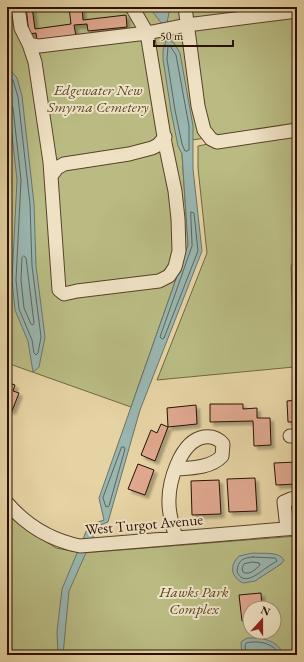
<svg xmlns="http://www.w3.org/2000/svg" width="304" height="662" font-family="'EB Garamond',serif">
	<style>
		.green { fill: #b9bb83; stroke: #706642; fill-rule: evenodd }
		.water { fill: #99b6b0; stroke: #6c746a }
		.lines { fill: none; stroke-linecap: round; stroke-linejoin: round }
		.shore { stroke: #606458; stroke-width: 1 }
		.building { fill: #dea78e; stroke: #281200; filter: url(#shadow) }
		.minor-casing { stroke: #584229; stroke-width: 15 }
		.minor { stroke: #efe2c4; stroke-width: 13 }
		.labels { text-anchor: middle; dominant-baseline: central; stroke-width: 4; stroke-linejoin: round; paint-order: stroke }
		.park-label { font-size: 15px; font-style: italic; fill: #544527; stroke: #efe2c4 }
		.street-label { font-size: 15px; fill: #281200; stroke: #efe2c4 }
	</style>
	<defs>
		<filter id="shadow"><feDropShadow dx="3.5" dy="3.5" stdDeviation="1" flood-color="#0004"/></filter>
	</defs>
	<rect width="100%" height="100%" fill="#e6d3a4"/>
	<filter id="stains"><feTurbulence type="fractalNoise" baseFrequency=".005" numOctaves="4"/><feColorMatrix values="0 0 0 0 .2 0 0 0 0 .09 0 0 0 0 .02 0 0 0 .5 -.17"/></filter>
	<radialGradient id="worn" r=".72"><stop offset=".6" stop-color="#630" stop-opacity="0"/><stop offset="1" stop-color="#630" stop-opacity=".3"/></radialGradient>
	<path class="green" d="M7,7H297V125L178,142L182,154L188,245L131,407L7,363Z
		M297,134V255L291,266L294,367L157,380L207,253L198,168V146L239,138Z
		M7,511L20,525L56,548L82,553L297,536V655H7ZM250,608H274V632H250Z"/>
	<path class="water" d="M149,7H170L167,23L162,24Z
		M167,38L174,43L180,53L193,126V169L202,251L140,410L108,522L98,526L69,591L63,655H58L57,632L62,589L88,527L92,524L104,520L99,498L188,245L182,154L178,146L171,111L163,59V50Z
		M12,72L17,78L22,96L34,204L36,266L45,337L39,367L33,372L28,341L15,310L12,280L17,180L7,90C7,83 6,76 12,72Z
		M253,553C262,554 279,551 284,560L281,564L255,581L243,583C231,577 229,566 239,556Z
		M247,638C263,638 276,639 284,655H242L241,642Z"/>
	<g class="lines">
		<path class="shore" d="M170,46L176,55L189,126V150L187,151H185L182,144L175,110L167,59L168,47Z
			M7,78H11L13,80L18,97L30,204L32,266L41,337L38,353L36,355L34,353L32,340L19,309L16,280L21,180L13,108L11,105L7,104
			M191,212L194,213L198,251L164,338L162,339L160,337L192,246Z
			M24,256L26,258L34,323L33,325L31,324L24,308L21,280L22,258Z
			M122,447H124L125,449L109,506L106,507L103,498Z
			M253,557L275,558L277,561C274,563 270,565 266,568C258,574 242,587 237,571C238,560 243,558 253,557Z
			M253,562L259,563L260,565C256,569 249,576 243,572L242,568L244,564Z
			M246,655L245,646L246,643C258,640 274,643 280,655"/>
	</g>
	<path class="building" d="M26,7H32L35,29L71,24L69,7H82L83,20L126,15L127,27L88,31L87,24L74,25L76,36L37,40L36,33L29,34Z
		M7,382L15,385L13,391L19,393L12,411L7,409Z
		M297,400V422H288L287,401Z
		M210,404H243V409L257,408V418H270L271,445L254,446L253,421L210,422Z
		M196,405L197,424L168,427L167,408Z
		M161,424L168,427L155,461L141,455L151,430L157,433Z
		M297,462V484L276,485L274,463Z
		M138,464L154,470L145,495L128,489Z
		M255,478L257,511L229,512L227,479Z
		M219,480L221,514L192,515L191,481Z
		M261,593L262,608H250V620L242,621L239,595Z"/>
	<g class="lines">
		<defs>
			<path id="minor" d="M18,7L21,28L29,44L35,62L50,162L59,290L64,294L77,291L159,281L169,276L175,267L179,251L178,219L175,191L165,143L147,33L132,7
				M185,7L198,106L204,130L211,139L217,142L297,130
				M29,44L39,46L147,33L187,25L297,11
				M51,176L57,168L64,164L129,154L152,148L158,145L165,137
				M290,436H297
				M176,469C191,468 211,468 222,456L223,444C218,438 212,436 204,437C180,441 168,483 169,504C169,515 173,527 176,538
				M7,503C27,526 50,540 80,546L297,528
				M287,528L284,502L291,499L297,498"/>
		</defs>
		<use href="#minor" class="minor-casing"/>
		<use href="#minor" class="minor"/>
	</g>
	<g class="labels">
		<g class="park-label">
			<text x="98" y="89">Edgewater New<tspan x="98" dy="17">Smyrna Cemetery</tspan></text>
			<text x="194" y="591">Hawks Park<tspan x="194" dy="17">Complex</tspan></text>
		</g>
		<g class="street-label">
			<text transform="translate(144 524) rotate(-5)">West Turgot Avenue</text>
		</g>
	</g>
	<rect width="304" height="662" fill="none" stroke="#e6d3a4" stroke-width="24"/>
	<rect x="8" y="8" width="288" height="646" fill="none" stroke="#281200" stroke-width="2"/>
	<rect x="12" y="12" width="280" height="638" fill="none" stroke="#281200"/>
	<g transform="translate(262 620) rotate(21)"><circle r="19" fill="#efe2c4" stroke="#9f8f76"/>
	<path d="M0-3L7 15L0 10L-7 15Z" fill="#8f2418"/>
	<text y="-6" font-size="11" font-weight="bold" text-anchor="middle" fill="#281200">N</text>
	</g>
	<path d="M154 40v6h79v-6" fill="none" stroke="#281200" stroke-width="2"/>
	<text x="160" y="40" font-size="12" fill="#281200" stroke="#efe2c4" stroke-width="3" paint-order="stroke">50 m</text>
	<rect width="100%" height="100%" filter="url(#stains)"/>
	<rect width="100%" height="100%" fill="url(#worn)"/>
</svg>
